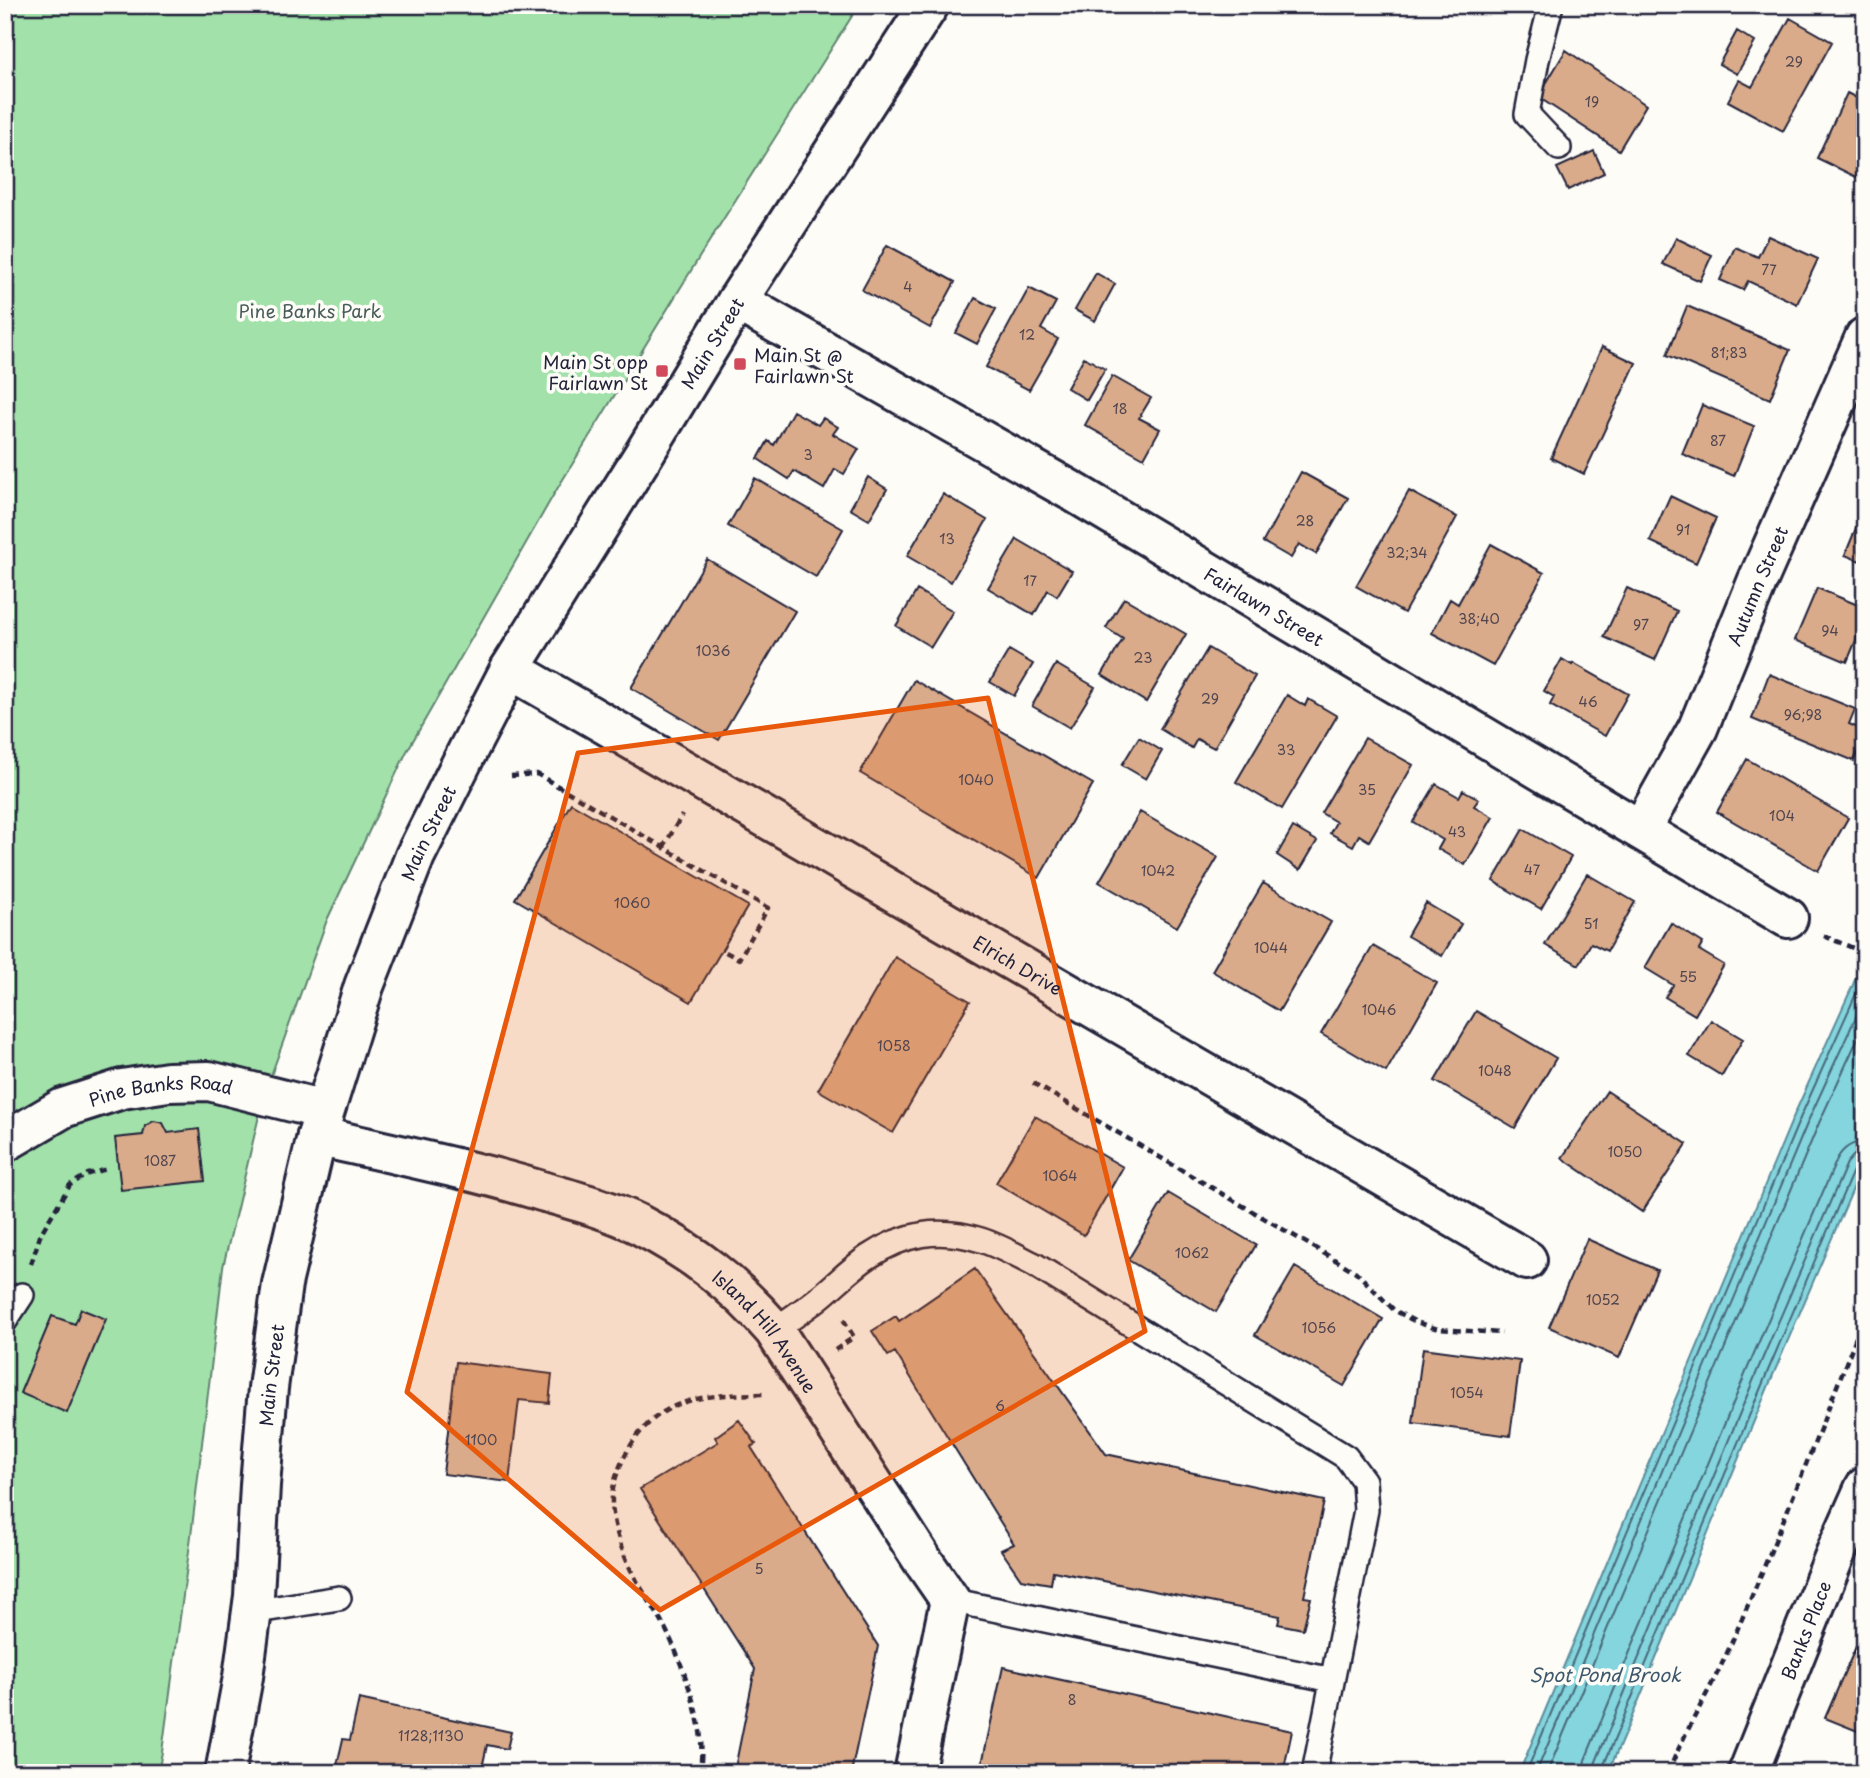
<svg xmlns="http://www.w3.org/2000/svg" width="1870" height="1778" font-family="'Playpen Sans',sans-serif">
	<style>
		.green { fill: #a2e2aa; stroke: #628272; stroke-width: 2 }
		.water { fill: #84d5dd; stroke: #5d8d9c; stroke-width: 2 }
		.lines { fill: none; stroke-linecap: round; stroke-linejoin: round }
		.shore { stroke: #496a7c; stroke-width: 2 }
		.building { fill: #d9ab8a; stroke: #22223b; stroke-width: 2 }
		.service-casing { stroke: #22223b; stroke-width: 28 }
		.minor-casing { stroke: #22223b; stroke-width: 44 }
		.primary-casing { stroke: #22223b; stroke-width: 44 }
		.path { stroke: #22223b; stroke-width: 4.5; stroke-dasharray: 7 5; stroke-linecap: butt }
		.service { stroke: #fdfcf7; stroke-width: 23 }
		.minor { stroke: #fdfcf7; stroke-width: 38 }
		.primary { stroke: #fdfcf7; stroke-width: 38 }
		.marked { fill: #e8590c; fill-opacity: 0.2; stroke: #e8590c; stroke-width: 5; stroke-linejoin: round }
		.poi-dot { fill: #d1495b; stroke: #fdfcf7; stroke-width: 2.5 }
		.labels { text-anchor: middle; dominant-baseline: central; stroke-width: 7; stroke-linejoin: round; paint-order: stroke }
		.number-label { font-size: 14px; fill: #50444f }
		.park-label { font-size: 18px; fill: #485c5c; stroke: #fdfcf7 }
		.street-label { font-size: 18px; fill: #22223b; stroke: #fdfcf7 }
		.poi-label { font-size: 18px; fill: #22223b; stroke: #fdfcf7; text-anchor: start }
		.water-label { font-size: 19px; font-style: italic; fill: #3f586c; stroke: #fdfcf7 }
	</style>
	<rect width="100%" height="100%" fill="#fdfcf7"/>
	<filter id="ink" filterUnits="userSpaceOnUse"><feTurbulence type="fractalNoise" baseFrequency=".0143" numOctaves="2"/><feDisplacementMap in="SourceGraphic" scale="14" xChannelSelector="R" yChannelSelector="G"/><feConvolveMatrix kernelMatrix="1 2 1 2 8 2 1 2 1" color-interpolation-filters="sRGB"/></filter>
	<g filter="url(#ink)">
		<path class="green" d="M5,5H859L700,256L554,494L406,753L327,920L264,1095L223,1267L191,1536L162,1752L158,1773H5Z"/>
		<path class="water" d="M1865,954V1161L1773,1375L1631,1719L1608,1773H1519L1795,1113L1852,987Z"/>
		<g class="lines">
			<path class="shore" d="M1526,1773L1801,1116L1865,974
				M1536,1773L1809,1119L1865,997
				M1547,1773L1819,1123L1865,1023
				M1583,1773L1585,1760L1749,1365L1837,1159C1843,1148 1852,1142 1865,1142
				M1593,1773L1595,1764L1758,1369L1847,1163L1854,1155L1865,1153
				M1602,1773L1603,1767L1767,1373L1855,1166L1859,1162L1865,1161"/>
		</g>
		<path class="building" d="M1790,18L1832,42L1783,131L1728,101L1739,80L1752,87Z
			M1737,31L1755,42L1737,74L1719,64Z
			M1566,50L1646,105L1619,150L1538,97Z
			M1847,93L1865,102V158L1856,177L1817,158Z
			M1594,151L1604,173L1568,190L1557,168Z
			M1768,236L1818,259L1797,304L1748,281L1743,290L1720,280L1735,247L1758,257Z
			M1676,238L1712,255L1700,281L1663,264Z
			M887,245L955,282L930,328L862,290Z
			M1096,273L1115,284L1095,321L1075,310Z
			M1029,288L1056,302L1041,329L1058,339L1029,390L986,367Z
			M975,298L996,309L977,344L956,333Z
			M1687,306L1790,350L1770,399L1667,355Z
			M1602,347L1636,363L1584,474L1551,458Z
			M1084,357L1105,369L1087,400L1067,388Z
			M1112,376L1151,398L1139,418L1160,429L1144,458L1085,425Z
			M1702,405L1754,426L1734,476L1682,454Z
			M793,411L818,425L823,418L838,427L833,434L859,449L844,474L835,469L824,489L794,471L789,479L758,459L768,441L774,445Z
			M1301,472L1348,498L1316,554L1299,544L1291,558L1263,542Z
			M868,477L887,489L869,520L850,509Z
			M755,478L843,529L816,577L728,526Z
			M1409,491L1457,517L1404,613L1356,586Z
			M943,494L987,520L951,582L907,556Z
			M1670,496L1716,518L1696,563L1650,541Z
			M1865,506V563L1845,555Z
			M1017,539L1072,571L1057,596L1048,590L1034,615L988,588Z
			M1491,544L1544,573L1493,666L1432,633L1450,599L1458,604Z
			M707,559L795,611L719,740L631,688Z
			M1627,588L1677,611L1655,660L1604,637Z
			M1817,588L1865,608V619L1847,662L1795,640Z
			M917,590L953,611L931,647L896,626Z
			M1124,598L1186,634L1146,702L1102,675L1123,639L1106,628Z
			M1208,648L1255,676L1214,748L1197,739L1192,748L1160,729Z
			M1009,650L1033,664L1014,696L990,682Z
			M1562,659L1572,665L1573,663L1628,694L1605,736L1550,705L1554,697L1544,691Z
			M1056,664L1095,687L1070,728L1032,706Z
			M1769,674L1855,709L1849,724L1865,731V734L1854,761L1752,719Z
			M914,680L1093,784L1039,878L860,773Z
			M1287,695L1305,706L1308,699L1337,716L1282,809L1236,782Z
			M1139,737L1162,751L1146,779L1122,765Z
			M1365,738L1413,765L1369,841L1359,835L1353,846L1330,833L1336,822L1321,813Z
			M1747,759L1848,818L1818,871L1717,812Z
			M1436,784L1459,797L1463,790L1479,799L1474,806L1493,817L1465,865L1438,849L1443,840L1413,822Z
			M571,803L748,906L691,1002L515,899Z
			M1140,812L1218,857L1177,927L1099,882Z
			M1293,827L1317,841L1300,870L1277,855Z
			M1523,829L1571,857L1541,909L1493,881Z
			M1587,874L1635,902L1607,951L1591,943L1579,965L1545,945Z
			M1263,883L1331,922L1279,1011L1212,971Z
			M1426,903L1461,924L1442,956L1407,936Z
			M1671,923L1703,943L1699,950L1724,965L1695,1015L1665,997L1673,985L1645,968Z
			M1373,946L1437,983L1386,1072L1321,1034Z
			M895,957L970,1001L893,1133L818,1090Z
			M1476,1011L1556,1058L1515,1128L1435,1081Z
			M1711,1020L1743,1039L1722,1076L1689,1056Z
			M1607,1091L1687,1144L1642,1212L1562,1158Z
			M1035,1116L1123,1167L1084,1235L996,1183Z
			M154,1121L163,1123L168,1133L199,1129L205,1181L121,1190L115,1138L143,1135L145,1126Z
			M1168,1193L1256,1245L1216,1312L1128,1260Z
			M1587,1239L1657,1270L1619,1358L1549,1327Z
			M1295,1267L1383,1319L1344,1386L1255,1335Z
			M975,1269L1106,1454L1324,1501L1304,1597L1311,1598L1303,1629L1278,1624L1280,1616L1053,1571L1051,1584L1021,1579L1001,1550L1014,1544L895,1352L888,1356L872,1331L896,1316L899,1321Z
			M81,1309L106,1319L67,1413L20,1393L52,1316L75,1324Z
			M1423,1348L1520,1361L1510,1436L1413,1423Z
			M456,1362L552,1374L549,1403L519,1400L509,1482L443,1474Z
			M739,1420L756,1444L751,1447L878,1646L851,1773H734L755,1669L640,1489L718,1442L715,1437Z
			M1865,1626V1734L1825,1718Z
			M1003,1667L1292,1731L1283,1773H980Z
			M359,1699L511,1732L507,1749L487,1745L481,1773H343L344,1767L337,1765L343,1739L350,1740Z"/>
		<g class="lines">
			<defs>
				<path id="service" d="M1551,5L1537,60L1527,114L1559,148
					M5,1321L22,1295
					M774,1330C792,1318 810,1306 826,1292C840,1280 853,1267 868,1257C904,1233 939,1227 981,1240C1000,1246 1017,1256 1035,1265L1346,1457L1364,1481L1366,1510L1314,1773
					M950,1600L1332,1680
					M251,1612L339,1598"/>
				<g id="minor">
					<path id="s1" d="M737,301L1077,494L1788,918"/>
					<path id="s2" d="M510,669L1527,1260"/>
					<path id="s3" d="M1641,830L1698,728L1758,580L1865,337"/>
					<path id="s4" d="M317,1136C393,1154 470,1169 545,1192C577,1201 610,1210 640,1225C694,1253 734,1284 774,1330L923,1561L950,1600L914,1773"/>
					<path id="s5" d="M5,1142L63,1108L122,1089L168,1082L209,1081L324,1110"/>
					<path id="s6" d="M1748,1773L1837,1550L1865,1487"/>
				</g>
				<g id="primary">
					<path id="s7" d="M225,1773L243,1677L254,1596L260,1485L268,1388L282,1284L317,1136L364,986L415,856L469,748L510,669L644,454L737,301L929,5"/>
				</g>
			</defs>
			<use href="#service" class="service-casing"/>
			<use href="#minor" class="minor-casing"/>
			<use href="#primary" class="primary-casing"/>
			<path class="path" d="M511,776L537,774L768,908L739,959L722,950
				M663,848L682,815
				M1824,936L1865,953
				M1033,1083L1356,1272L1394,1310L1416,1322L1438,1329L1502,1333
				M31,1264L41,1233L70,1185L88,1174L107,1169
				M835,1350L854,1337L843,1319
				M700,1773C701,1762 702,1751 701,1741C700,1714 680,1658 668,1634C656,1608 637,1586 626,1559C619,1543 611,1515 612,1497C613,1479 623,1457 633,1442C666,1393 713,1395 767,1394
				M1668,1773C1686,1728 1712,1688 1731,1644C1779,1535 1822,1425 1865,1314"/>
			<use href="#service" class="service"/>
			<use href="#minor" class="minor"/>
			<use href="#primary" class="primary"/>
		</g>
	</g>
	<path class="marked" d="M988,698L1145,1331L660,1610L407,1392L578,753Z"/>
	<g class="poi-dot">
		<rect x="733" y="357" width="14" height="14" rx="3.5"/>
		<rect x="655" y="364" width="14" height="14" rx="3.5"/>
	</g>
	<g class="labels">
		<g class="number-label">
			<text x="1794" y="61">29</text>
			<text x="1592" y="101">19</text>
			<text x="1769" y="269">77</text>
			<text x="908" y="286">4</text>
			<text x="1027" y="334">12</text>
			<text x="1729" y="352">81;83</text>
			<text x="1120" y="408">18</text>
			<text x="1718" y="440">87</text>
			<text x="808" y="454">3</text>
			<text x="1305" y="520">28</text>
			<text x="1683" y="529">91</text>
			<text x="947" y="538">13</text>
			<text x="1407" y="552">32;34</text>
			<text x="1030" y="580">17</text>
			<text x="1479" y="618">38;40</text>
			<text x="1641" y="624">97</text>
			<text x="1830" y="630">94</text>
			<text x="713" y="650">1036</text>
			<text x="1143" y="657">23</text>
			<text x="1210" y="698">29</text>
			<text x="1588" y="701">46</text>
			<text x="1803" y="714">96;98</text>
			<text x="1286" y="749">33</text>
			<text x="976" y="779">1040</text>
			<text x="1367" y="789">35</text>
			<text x="1782" y="815">104</text>
			<text x="1457" y="831">43</text>
			<text x="1532" y="869">47</text>
			<text x="1158" y="870">1042</text>
			<text x="632" y="902">1060</text>
			<text x="1591" y="923">51</text>
			<text x="1271" y="947">1044</text>
			<text x="1688" y="976">55</text>
			<text x="1379" y="1009">1046</text>
			<text x="894" y="1045">1058</text>
			<text x="1495" y="1070">1048</text>
			<text x="1625" y="1151">1050</text>
			<text x="160" y="1160">1087</text>
			<text x="1060" y="1175">1064</text>
			<text x="1192" y="1252">1062</text>
			<text x="1603" y="1299">1052</text>
			<text x="1319" y="1327">1056</text>
			<text x="1467" y="1392">1054</text>
			<text x="1000" y="1405">6</text>
			<text x="481" y="1439">1100</text>
			<text x="759" y="1568">5</text>
			<text x="1072" y="1699">8</text>
			<text x="431" y="1735">1128;1130</text>
		</g>
		<g class="park-label">
			<text x="310" y="310">Pine Banks Park</text>
		</g>
		<g class="street-label">
			<text stroke="none"><textPath href="#s7" startOffset="1535">Main Street</textPath></text>
			<text stroke="none"><textPath href="#s3" startOffset="271">Autumn Street</textPath></text>
			<text stroke="none"><textPath href="#s1" startOffset="609">Fairlawn Street</textPath></text>
			<text stroke="none"><textPath href="#s7" startOffset="968">Main Street</textPath></text>
			<text stroke="none"><textPath href="#s2" startOffset="588">Elrich Drive</textPath></text>
			<text stroke="none"><textPath href="#s5" startOffset="168">Pine Banks Road</textPath></text>
			<text stroke="none"><textPath href="#s4" startOffset="502">Island Hill Avenue</textPath></text>
			<text stroke="none"><textPath href="#s7" startOffset="401">Main Street</textPath></text>
			<text stroke="none"><textPath href="#s6" startOffset="154">Banks Place</textPath></text>
		</g>
		<g class="poi-label">
			<text x="754" y="354">Main St @<tspan x="754" dy="21">Fairlawn St</tspan></text>
			<text x="648" y="361" text-anchor="end">Main St opp<tspan x="648" dy="21">Fairlawn St</tspan></text>
		</g>
		<g class="water-label">
			<text x="1605" y="1674">Spot Pond Brook</text>
		</g>
	</g>
	<rect width="1870" height="1778" fill="none" stroke="#fdfcf7" stroke-width="28"/>
	<rect x="14" y="14" width="1842" height="1750" fill="none" stroke="#22223b" stroke-width="2.5" filter="url(#ink)"/>
</svg>
